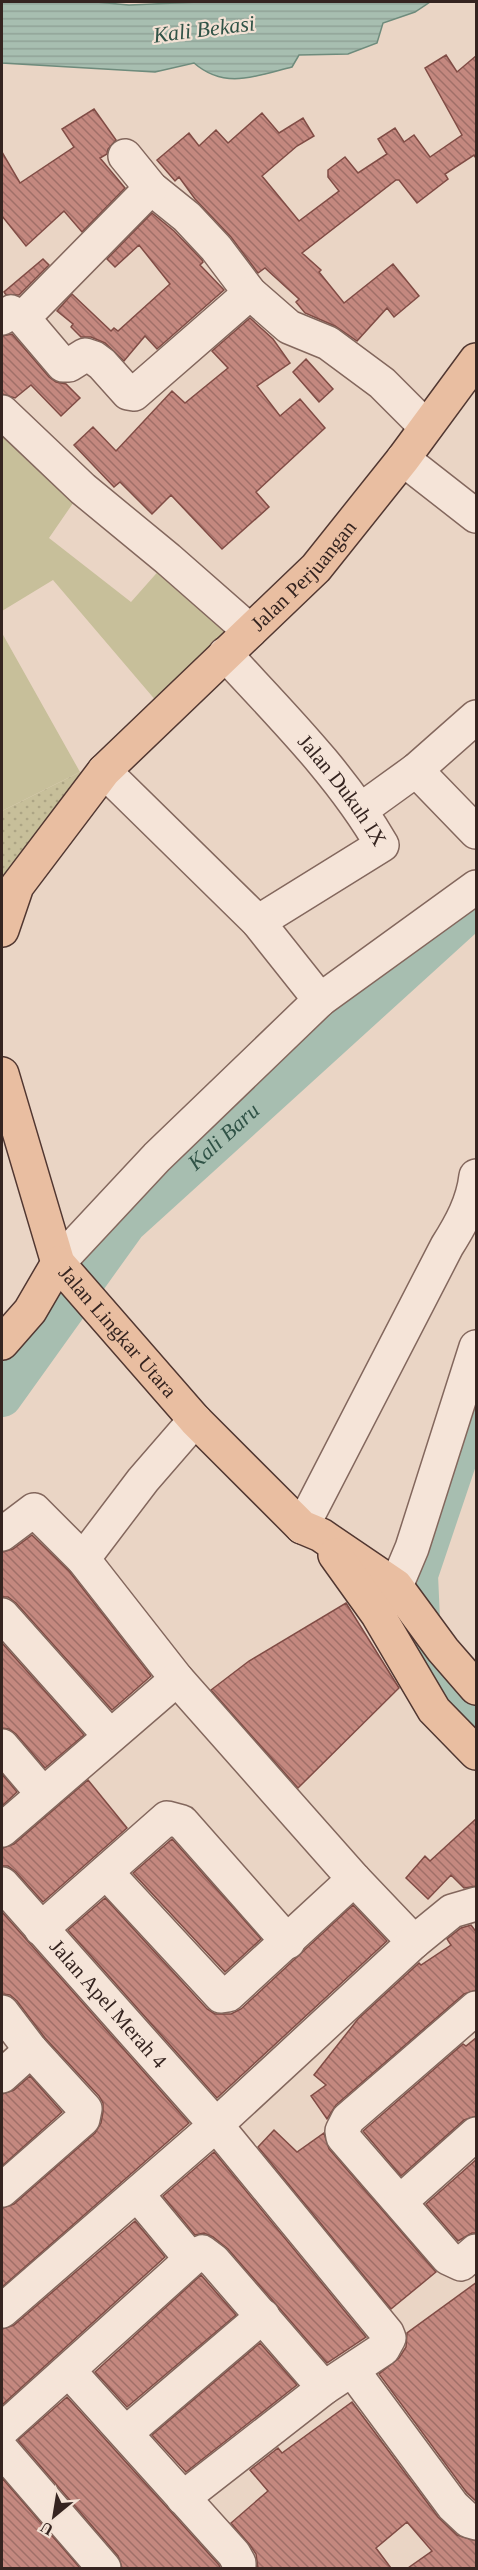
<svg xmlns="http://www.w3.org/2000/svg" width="478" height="2570" font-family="'Times New Roman',serif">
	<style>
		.grass { fill: url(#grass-dots) }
		.garden { fill: #c7bf9a }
		.water { fill: url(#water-rules); stroke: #6e8b7c; stroke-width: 1.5 }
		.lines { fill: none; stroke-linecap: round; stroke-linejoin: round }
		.river { stroke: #a7beb0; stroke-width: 40 }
		.building { fill: url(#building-back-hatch); stroke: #804c45; stroke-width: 1.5 }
		.minor-casing { stroke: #83675d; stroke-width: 36 }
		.major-casing { stroke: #513731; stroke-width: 36 }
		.minor { stroke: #f5e4d8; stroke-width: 33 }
		.major { stroke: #e9bea1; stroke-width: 33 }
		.labels { text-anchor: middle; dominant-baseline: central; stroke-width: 4.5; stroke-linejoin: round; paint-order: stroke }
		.street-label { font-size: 21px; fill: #352420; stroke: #f2e1d4 }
		.water-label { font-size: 22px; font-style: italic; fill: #305347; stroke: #f2e1d4 }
	</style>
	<defs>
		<pattern id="grass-dots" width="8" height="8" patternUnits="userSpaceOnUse" patternTransform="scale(1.5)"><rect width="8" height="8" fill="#c7bf9a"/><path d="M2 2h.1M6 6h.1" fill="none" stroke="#aca484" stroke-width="1.8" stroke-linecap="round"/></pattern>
		<pattern id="water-rules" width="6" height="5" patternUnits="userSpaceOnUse" patternTransform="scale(1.5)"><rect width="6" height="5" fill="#a7beb0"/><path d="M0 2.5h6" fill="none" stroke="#90a397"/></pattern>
		<pattern id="building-back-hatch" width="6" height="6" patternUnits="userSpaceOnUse" patternTransform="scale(1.5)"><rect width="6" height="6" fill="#c4887f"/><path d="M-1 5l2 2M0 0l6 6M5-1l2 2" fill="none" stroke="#a06f68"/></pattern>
	</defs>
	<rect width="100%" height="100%" fill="#ead5c5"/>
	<path class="grass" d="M92,771L2,899V811L80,772Z"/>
	<path class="garden" d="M2,422L80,493L49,538L131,602L162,567L236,629L157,702L53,580L2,611Z
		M2,633L80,772L2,811Z"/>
	<path class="water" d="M2,2H96L129,5L199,2H430L415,12L383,23L377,43L348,54L299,55L292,67C256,76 225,90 194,63L155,72L2,63Z"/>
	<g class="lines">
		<g class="river">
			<path id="s1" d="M2,1397L126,1224L476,906"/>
			<path d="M476,1403L418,1575L422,1665L476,1737"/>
		</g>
	</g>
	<path class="building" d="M446,55L457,72L477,55V160L474,155L445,174L448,179L417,203L399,180H396L302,253L321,270L319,272L344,303L393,264L419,296L394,317L387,308L357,341L335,326L305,313L296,302L299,299L265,268L258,273L231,237L195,199L179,177L175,181L157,160L189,133L199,146L216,130L228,143L262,113L279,133L303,118L314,136L297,146L262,176L299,221L339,191L328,177V170L345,157L358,173L387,154L378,139L395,128L404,142L414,135L430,157L462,135L425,68Z
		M94,109L116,140L108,149L107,154L100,158L125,188L82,232L64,211L26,246L2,216V152L20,183L74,147L62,129Z
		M152,213L174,231L202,260L203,262L200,265L224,290L157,349L145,336L124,361L105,343L91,337H81L71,327L73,324L57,311L72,294L111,331L114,328L118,331L170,284L139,245L115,267L107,259Z
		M43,259L49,265L19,295H6L4,292Z
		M250,318L273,339L290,363L257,386L280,416L300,399L325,428L256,492L269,507L222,549L171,495L152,514L120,482L114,487L74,445L93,427L116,451L172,391L185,403L228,368L212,351Z
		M12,334L49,377L56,382L66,384L80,398L61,416L31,385L15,398L2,394V336Z
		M306,359L333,389L319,402L293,372Z
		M32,1535L69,1571L151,1676L112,1710L16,1603L8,1597H2V1552L13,1549Z
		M346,1603L399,1688L298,1788L211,1690L249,1661Z
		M2,1643L84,1735L45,1768L16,1734L9,1729L2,1728Z
		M2,1774L17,1792L2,1806Z
		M88,1780L127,1828L43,1902L16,1872L8,1866H2V1848L14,1844Z
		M477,1818V1886L464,1888L451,1875L428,1899L406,1878L425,1856L430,1861Z
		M172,1839L261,1939L225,1972L133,1873Z
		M105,1898L207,2009L215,2014H231L241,2009L353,1905L387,1941L217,2098L68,1930Z
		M2,1912L189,2123L2,2287V2208L14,2204L95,2133L101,2123L103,2112V2103L99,2096L45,2038L17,2001L10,1995L2,1994Z
		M471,1925L477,1933V1990L464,1994L336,2105L327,2119L311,2096L326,2085L314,2075L358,2019L419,1963L421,1965L451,1945L447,1939L461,1928Z
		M477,2037V2116L464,2120L401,2176L363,2131L463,2044L466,2046Z
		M30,2076L62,2112L2,2166V2094L14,2090Z
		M274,2130L297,2152L324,2133L329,2149L436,2272L391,2309L258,2147Z
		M214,2152L366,2337L327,2363L228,2249L213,2237L204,2233L195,2235L163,2196Z
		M477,2159V2233H472L458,2241L426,2204Z
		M135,2221L165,2257L2,2405V2329L14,2325Z
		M201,2275L236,2315L127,2407L95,2372Z
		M477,2282V2502L467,2493L379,2374L399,2358L406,2347L407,2333Z
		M260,2343L297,2385L186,2472L152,2435Z
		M67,2397L219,2565L220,2568H122L118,2556L18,2440Z
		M352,2402L438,2517L457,2535L477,2541V2568H408L432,2551L407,2522L376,2548L391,2568H258L256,2554L250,2545L231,2523L268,2491L250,2470L278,2448L282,2453Z
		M2,2478L80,2568H2Z"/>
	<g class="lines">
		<defs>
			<g id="minor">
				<path d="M125,156L151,188L187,217L216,248L250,293L289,327L328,343L382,383L426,427"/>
				<path d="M2,318L11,312L23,318L63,365H69L85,355L94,358L102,364L128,393L134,394L250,293"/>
				<path d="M23,318L151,188"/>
				<path d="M2,412L83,489L168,559L250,631"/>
				<path d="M403,459L476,516"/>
				<path id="s2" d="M225,654C281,715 341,774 382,845L258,922"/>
				<path d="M416,770L476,832"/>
				<path d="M104,771L258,922L320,1000"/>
				<path d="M362,809L416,770L476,717"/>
				<path d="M58,1263L157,1157L320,1000L476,887"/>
				<path d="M302,1527L447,1246C461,1224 473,1202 476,1176"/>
				<path d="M2,1534L34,1510L83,1559L177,1679L354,1879L414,1942"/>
				<path d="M83,1559L143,1480L195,1420"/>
				<path d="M382,1609L396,1586L412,1548L476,1347"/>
				<path d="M2,1615L110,1736"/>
				<path d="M2,1746L43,1794"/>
				<path d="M2,1830L177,1679"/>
				<path d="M106,1872L221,1996L228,1995L354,1879"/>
				<path id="s3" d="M2,1884L216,2125L387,2333L389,2338L383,2349L324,2388L183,2498"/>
				<path d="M41,1929L167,1818L182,1822L288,1942"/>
				<path d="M476,2008L348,2119L342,2131L343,2137L448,2258L461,2264L476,2251"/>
				<path d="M2,2012L31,2050L85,2109L83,2119L2,2190"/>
				<path d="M2,2076L31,2050"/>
				<path d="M137,2194L191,2259"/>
				<path d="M401,2201L476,2134"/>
				<path d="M2,2311L216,2125L414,1942L452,1911L476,1904"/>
				<path d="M69,2371L234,2554L239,2563V2568"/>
				<path d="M353,2371L453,2506L469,2521L476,2523"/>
				<path d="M2,2430L197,2254L202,2252L214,2261L324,2388"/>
				<path d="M126,2433L263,2316"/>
				<path d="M2,2450L104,2568"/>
			</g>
			<g id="major">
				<path id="s4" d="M2,930L17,886L104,771L316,568L403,459L476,360"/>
				<path id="s5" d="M2,1074L58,1263L195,1420L302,1527L321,1535L396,1586L443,1650L476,1688"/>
				<path d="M2,1343L30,1311L58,1263"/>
				<path d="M335,1555L378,1615L434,1710L476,1753"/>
			</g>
		</defs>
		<use href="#minor" class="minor-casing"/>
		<use href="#major" class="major-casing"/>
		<use href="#minor" class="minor"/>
		<use href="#major" class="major"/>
	</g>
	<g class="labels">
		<g class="street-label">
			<text stroke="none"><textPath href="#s4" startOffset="470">Jalan Perjuangan</textPath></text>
			<text stroke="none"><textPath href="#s2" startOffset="180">Jalan Dukuh IX</textPath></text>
			<text stroke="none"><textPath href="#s5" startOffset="288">Jalan Lingkar Utara</textPath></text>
			<text stroke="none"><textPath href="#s3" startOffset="160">Jalan Apel Merah 4</textPath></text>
		</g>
		<g class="water-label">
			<text transform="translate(204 29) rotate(-7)">Kali Bekasi</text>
			<text stroke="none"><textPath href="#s1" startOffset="344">Kali Baru</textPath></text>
		</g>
	</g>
	<rect width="478" height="2570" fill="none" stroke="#352420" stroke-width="6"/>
	<g transform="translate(54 2516) rotate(210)" stroke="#f2e1d4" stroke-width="4.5" paint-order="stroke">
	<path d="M0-4.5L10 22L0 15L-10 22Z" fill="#352420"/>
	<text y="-9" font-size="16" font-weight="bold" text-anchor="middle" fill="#352420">U</text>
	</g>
</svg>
